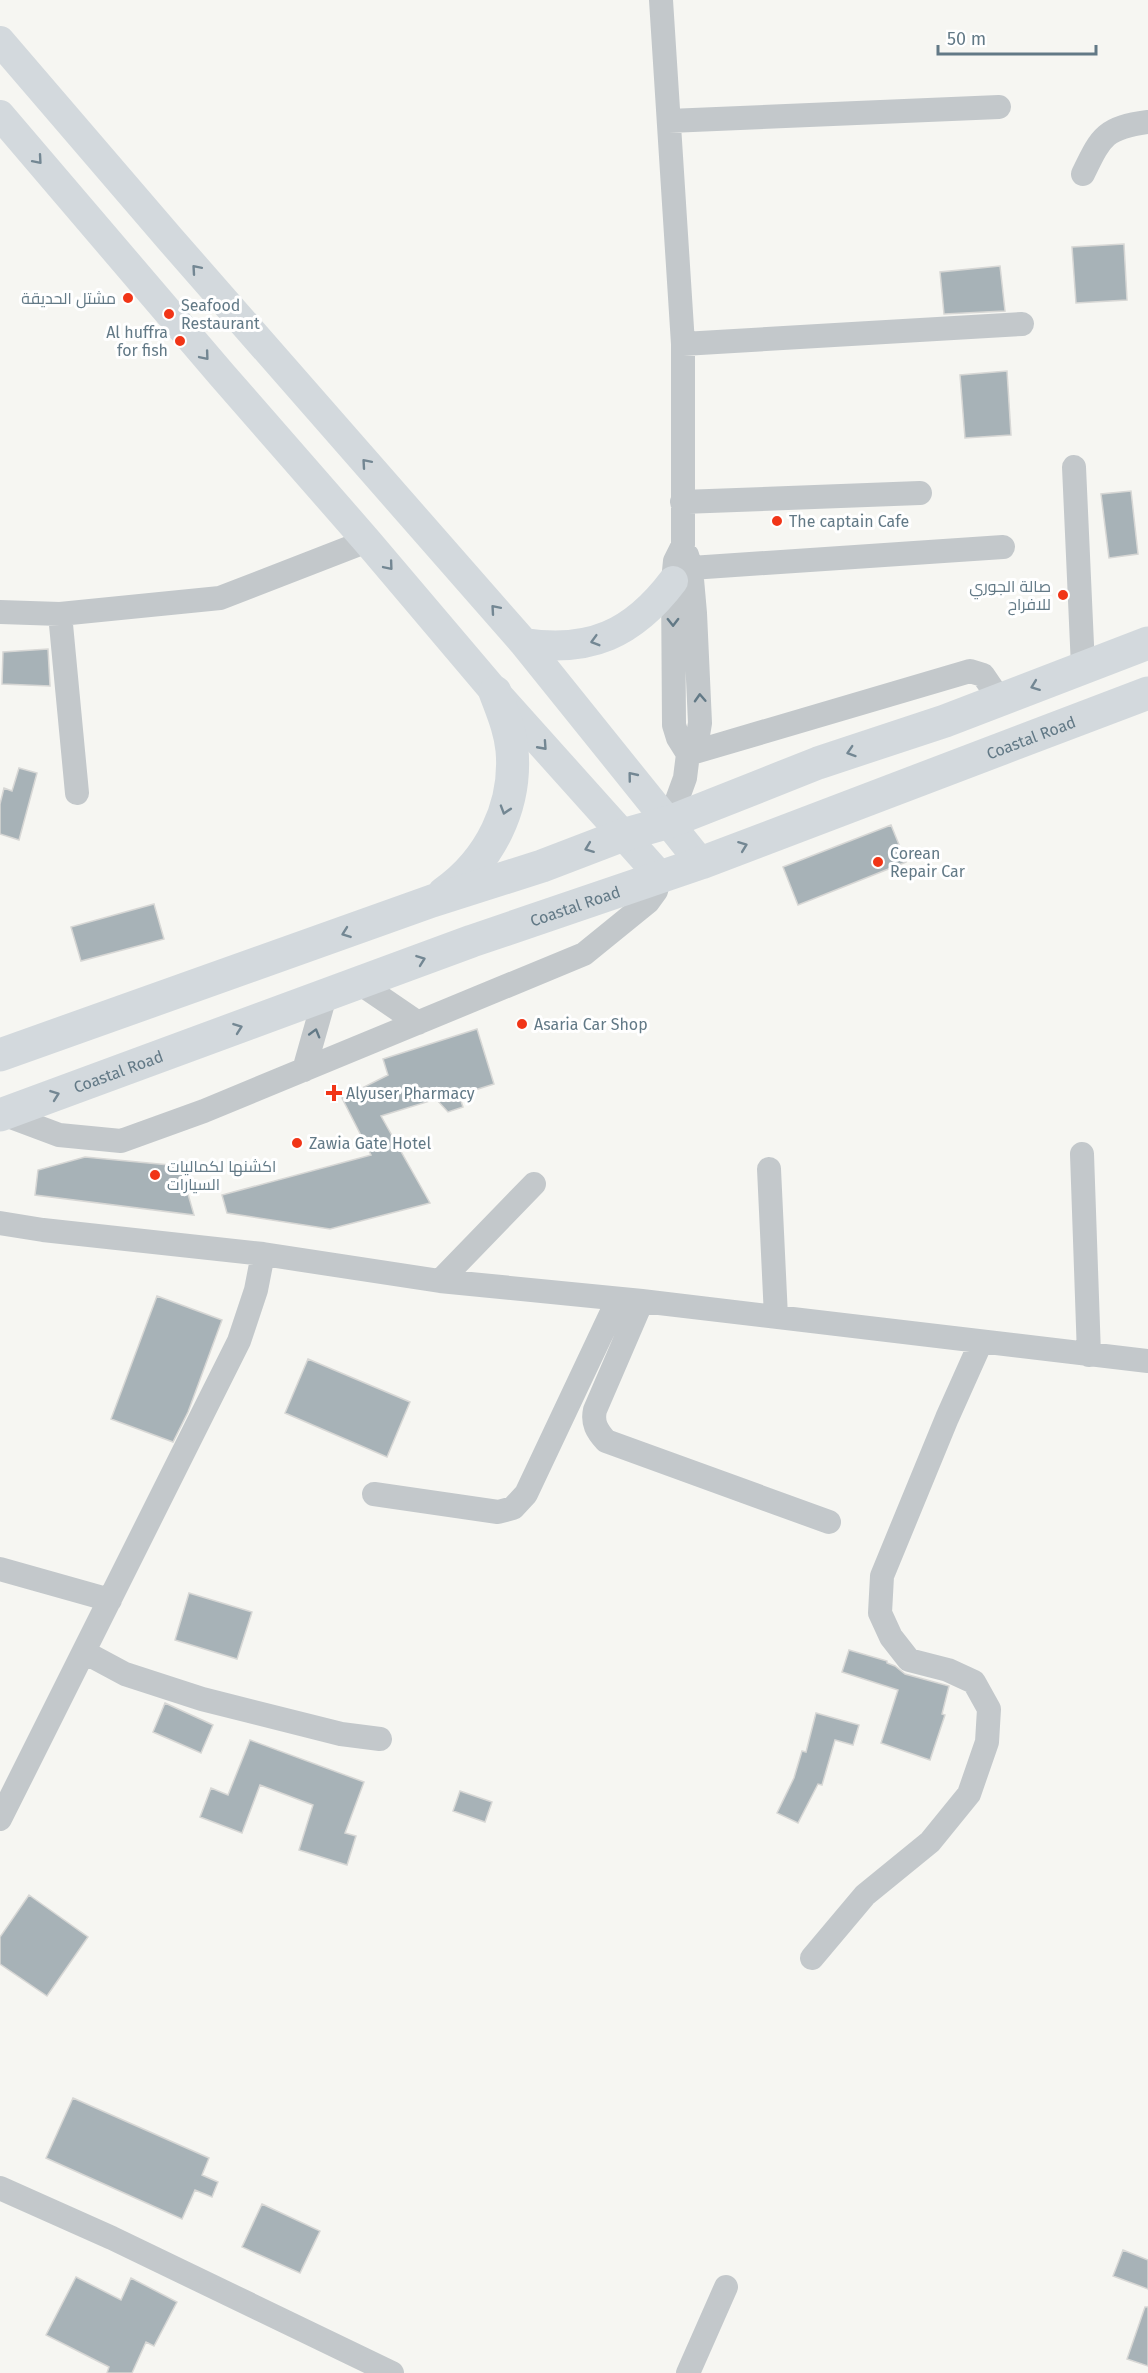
<svg xmlns="http://www.w3.org/2000/svg" width="1148" height="2373" font-family="'Fira Sans',Cairo,sans-serif">
	<style>
		.building { fill: #a7b2b7; stroke: #d7d7d5; stroke-width: 1.5 }
		.lines { fill: none; stroke-linecap: round; stroke-linejoin: round }
		.minor { stroke: #c3c8cb; stroke-width: 24 }
		.major { stroke: #d3d9dd; stroke-width: 30 }
		.highway { stroke: #d3d9dd; stroke-width: 33 }
		.oneway { stroke: #738793 }
		.oneway2 { stroke: #627986 }
		.poi-dot { fill: #f13517; stroke: #fff; stroke-width: 2 }
		.labels { text-anchor: middle; dominant-baseline: central; stroke-width: 6; stroke-linejoin: round; paint-order: stroke }
		.poi-label { font-size: 16px; fill: #627986; stroke: #fff; text-anchor: start }
		.street-label { font-size: 16px; fill: #627986; stroke: #fff }
	</style>
	<rect width="100%" height="100%" fill="#f6f6f2"/>
	<path class="building" d="M1124,244L1127,300L1076,303L1072,247Z
		M1000,266L1005,311L944,314L940,272Z
		M1007,371L1011,435L965,438L960,375Z
		M1131,491L1138,554L1109,558L1101,494Z
		M48,649L50,686L2,684L3,652Z
		M19,768L37,773L19,840L0,834V804L4,788L12,791Z
		M891,825L906,862L798,905L783,867Z
		M154,904L164,939L81,961L71,927Z
		M477,1029L494,1084L459,1095L463,1107L448,1112L436,1099L381,1116L430,1203L330,1229L227,1213L222,1195L371,1155L342,1098L388,1075L383,1059Z
		M85,1157L180,1166L194,1215L35,1195L38,1170Z
		M157,1296L222,1320L188,1412L173,1442L111,1419Z
		M308,1359L410,1402L387,1457L285,1413Z
		M189,1593L252,1612L237,1659L175,1640Z
		M849,1650L887,1661V1663L895,1666L905,1674L949,1686L942,1714L945,1715L930,1760L881,1743L898,1690L842,1672Z
		M165,1703L213,1725L201,1753L153,1732Z
		M816,1713L859,1725L853,1745L835,1740L822,1785L818,1784L798,1823L777,1813L794,1778L802,1751L806,1752Z
		M250,1740L364,1782L345,1833L356,1836L347,1865L299,1850L313,1805L260,1785L242,1833L200,1817L211,1788L228,1795Z
		M460,1791L492,1802L485,1822L453,1811Z
		M29,1895L88,1937L47,1996L0,1964V1937Z
		M73,2098L209,2158L202,2175L218,2182L212,2197L195,2190L182,2219L46,2158Z
		M262,2204L320,2231L300,2273L242,2247Z
		M1123,2250L1148,2260V2289L1113,2276Z
		M76,2277L121,2300L131,2278L177,2302L154,2346L146,2342L132,2373H107L109,2367L46,2335Z
		M1145,2307H1148V2366L1127,2359Z"/>
	<g class="lines">
		<path class="minor" d="M661,0L683,344V545L675,561L673,581L674,725L678,738L688,754
			M669,121L999,107
			M1083,174C1101,137 1104,128 1148,122
			M683,344L1022,324
			M1074,467L1083,667
			M682,502L920,493
			M691,568L1003,547
			M0,612L60,614L220,598L367,541
			M60,614L77,793
			M688,754L970,671L983,675L1000,700
			M669,822L685,778L688,754L698,735L700,723L695,613L691,568L687,555
			M358,982L418,1023
			M304,1070L325,996
			M3,1114L59,1135L121,1141L204,1111L584,954L648,902L656,891L660,876
			M1082,1154L1089,1355
			M769,1169L776,1317
			M0,1223L43,1230L263,1254L440,1281L642,1301L1148,1361
			M440,1281L534,1184
			M642,1301L595,1410C592,1423 597,1431 606,1441L829,1522
			M374,1494L498,1512L513,1508L526,1494L618,1299
			M0,1569L110,1600
			M84,1652L125,1674L202,1699L341,1734L380,1739
			M0,1819L239,1341L256,1290L263,1254
			M812,1958L865,1895L930,1842L969,1794L987,1742L989,1709L974,1682L948,1670L909,1660L891,1637L880,1613L882,1576L947,1418L981,1342
			M0,2188L112,2238L392,2373
			M688,2373L726,2287"/>
		<path class="major" d="M0,41L170,239L524,643L701,863
			M0,115L222,375L367,541L495,692L660,876
			M524,643C590,653 633,634 673,581"/>
		<g class="highway">
			<path d="M444,893C490,861 517,806 512,750C510,729 502,711 495,692"/>
			<path d="M0,1055L432,901L542,866L623,835L669,822L818,763L945,721L1148,643"/>
			<path id="s1" d="M0,1115L472,941L701,863L1148,693"/>
		</g>
	</g>
	<defs><path id="oneway-chevron" d="M-2-3.5L2.5 0L-2 3.5" fill="none" stroke-width="1.6" stroke-linecap="round" stroke-linejoin="round" transform="scale(1.5)"/></defs>
	<g class="oneway">
		<use href="#oneway-chevron" transform="translate(38 160) rotate(49)"/>
		<use href="#oneway-chevron" transform="translate(196 269) rotate(-131)"/>
		<use href="#oneway-chevron" transform="translate(205 356) rotate(50)"/>
		<use href="#oneway-chevron" transform="translate(366 463) rotate(-131)"/>
		<use href="#oneway-chevron" transform="translate(389 566) rotate(50)"/>
		<use href="#oneway-chevron" transform="translate(495 609) rotate(-131)"/>
		<use href="#oneway-chevron" transform="translate(595 641) rotate(164)"/>
		<use href="#oneway-chevron" transform="translate(1035 686) rotate(159)"/>
		<use href="#oneway-chevron" transform="translate(543 746) rotate(48)"/>
		<use href="#oneway-chevron" transform="translate(851 752) rotate(162)"/>
		<use href="#oneway-chevron" transform="translate(632 776) rotate(-129)"/>
		<use href="#oneway-chevron" transform="translate(505 810) rotate(107)"/>
		<use href="#oneway-chevron" transform="translate(743 846) rotate(-21)"/>
		<use href="#oneway-chevron" transform="translate(589 848) rotate(159)"/>
		<use href="#oneway-chevron" transform="translate(346 933) rotate(160)"/>
		<use href="#oneway-chevron" transform="translate(421 960) rotate(-20)"/>
		<use href="#oneway-chevron" transform="translate(238 1028) rotate(-20)"/>
		<use href="#oneway-chevron" transform="translate(55 1095) rotate(-20)"/>
	</g>
	<g class="oneway2">
		<use href="#oneway-chevron" transform="translate(673 622) rotate(89)"/>
		<use href="#oneway-chevron" transform="translate(700 698) rotate(-93)"/>
		<use href="#oneway-chevron" transform="translate(315 1033) rotate(-74)"/>
	</g>
	<g class="poi-dot">
		<circle cx="128" cy="298" r="6"/>
		<circle cx="169" cy="314" r="6"/>
		<circle cx="180" cy="341" r="6"/>
		<circle cx="777" cy="521" r="6"/>
		<circle cx="1063" cy="595" r="6"/>
		<circle cx="878" cy="862" r="6"/>
		<circle cx="522" cy="1024" r="6"/>
		<path d="M331 1084h6v6h6v6h-6v6h-6v-6h-6v-6h6z"/>
		<circle cx="297" cy="1143" r="6"/>
		<circle cx="155" cy="1175" r="6"/>
	</g>
	<g class="labels">
		<g class="poi-label">
			<text x="116" y="298" text-anchor="end">مشتل الحديقة</text>
			<text x="181" y="305">Seafood<tspan x="181" dy="18">Restaurant</tspan></text>
			<text x="168" y="332" text-anchor="end">Al huffra<tspan x="168" dy="18">for fish</tspan></text>
			<text x="789" y="521">The captain Cafe</text>
			<text x="1051" y="586" text-anchor="end">صالة الجوري<tspan x="1051" dy="18">للافراح</tspan></text>
			<text x="890" y="853">Corean<tspan x="890" dy="18">Repair Car</tspan></text>
			<text x="534" y="1024">Asaria Car Shop</text>
			<text x="346" y="1093">Alyuser Pharmacy</text>
			<text x="309" y="1143">Zawia Gate Hotel</text>
			<text x="167" y="1166">اكشنها لكماليات<tspan x="167" dy="18">السيارات</tspan></text>
		</g>
		<g class="street-label">
			<text stroke="none"><textPath href="#s1" startOffset="1098">Coastal Road</textPath></text>
			<text stroke="none"><textPath href="#s1" startOffset="612">Coastal Road</textPath></text>
			<text stroke="none"><textPath href="#s1" startOffset="126">Coastal Road</textPath></text>
		</g>
	</g>
	<path d="M938 45v9h158v-9" fill="none" stroke="#627986" stroke-width="3"/>
	<text x="947" y="45" font-size="18" fill="#627986" stroke="#ffffff" stroke-width="4.5" paint-order="stroke">50 m</text>
</svg>
